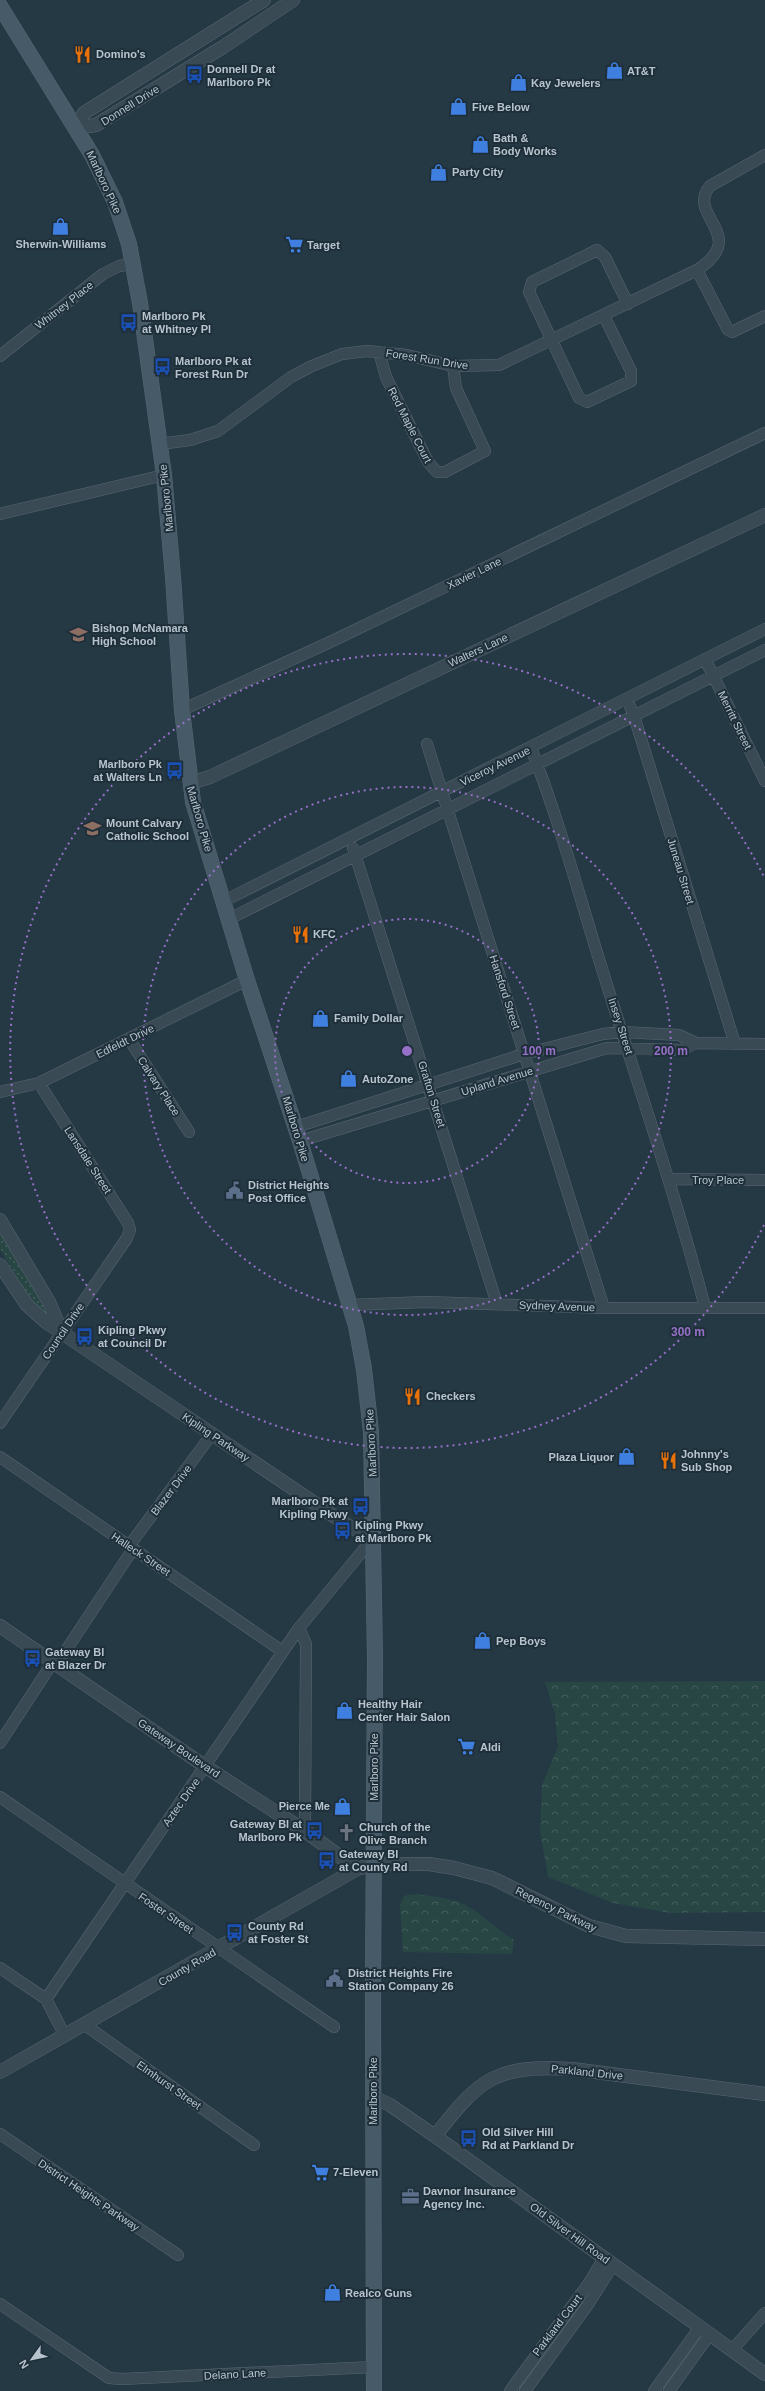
<svg xmlns="http://www.w3.org/2000/svg" width="765" height="2391" font-family="Helvetica,sans-serif">
	<style>
		.green { fill: url(#green-dots) }
		.forest { fill: url(#forest-crowns) }
		.lines { fill: none; stroke-linecap: round; stroke-linejoin: round }
		.minor-casing { stroke: #586772; stroke-width: 12 }
		.tertiary-casing { stroke: #586772; stroke-width: 14 }
		.secondary-casing { stroke: #586772; stroke-width: 16 }
		.minor { stroke: #3a4a54; stroke-width: 11 }
		.tertiary { stroke: #3a4a54; stroke-width: 13 }
		.secondary { stroke: #475a68; stroke-width: 15 }
		.ring { fill: none; stroke: #9670c6; stroke-width: 2; stroke-dasharray: 2 4 }
		.labels { text-anchor: middle; dominant-baseline: central; stroke-width: 4; stroke-linejoin: round; paint-order: stroke }
		.poi-label { font-size: 11px; font-weight: bold; fill: #b7c4ce; stroke: #1e2f3a; text-anchor: start }
		.street-label { font-size: 11px; fill: #b7c4ce; stroke: #1e2f3a }
		.centre { fill: #9670c6; stroke: #1e2f3a; stroke-width: 2 }
		.ring-label { font-size: 12px; text-anchor: middle; font-weight: bold; fill: #9670c6; stroke: #1e2f3a; stroke-width: 4; stroke-linejoin: round; paint-order: stroke }
	</style>
	<defs>
		<pattern id="green-dots" width="8" height="8" patternUnits="userSpaceOnUse"><rect width="8" height="8" fill="#274644"/><path d="M2 2h.1M6 6h.1" fill="none" stroke="#445f5e" stroke-width="1.8" stroke-linecap="round"/></pattern>
		<pattern id="forest-crowns" width="20" height="18" patternUnits="userSpaceOnUse"><rect width="20" height="18" fill="#274644"/><path d="M2 6a3 3 0 1 1 6 0M12 15a3 3 0 1 1 6 0" fill="none" stroke="#445f5e"/></pattern>
	</defs>
	<rect width="100%" height="100%" fill="#253945"/>
	<path class="green" d="M0,1225L51,1310L47,1315L26,1293L0,1249Z"/>
	<path class="forest" d="M765,1681V1912L670,1913L613,1903L548,1877L540,1831L542,1785L558,1747L555,1714L545,1682Z
		M417,1894C434,1897 454,1898 469,1907C485,1917 498,1930 514,1940L512,1954L403,1952L400,1905L404,1896Z"/>
	<g class="lines">
		<defs>
			<path id="minor" d="M765,155L710,186C685,216 751,235 697,270L728,330L732,332L765,316
				M604,316L631,371V381L587,402L579,398L529,292L532,282L597,250L605,257L628,304
				M379,352L386,377L428,462L437,472H445L485,451L456,388L453,366
				M0,356L103,274L119,266L133,264
				M160,444L190,440L218,431L291,377L312,366L342,354L367,351L407,355L453,366L499,365L697,270
				M0,514L164,475
				M705,659L765,781
				M627,699L634,716L735,1044
				M182,710L328,643L765,433
				M427,744L604,1308
				M531,748C559,820 579,895 602,969C637,1082 675,1193 705,1307
				M353,848L497,1304
				M224,901L765,629
				M229,919L765,650
				M129,1039L189,1132
				M0,1092L39,1083L247,980
				M296,1127L524,1054L603,1034L623,1032L679,1035L696,1043L765,1044
				M300,1141L607,1048L682,1050L696,1043
				M670,1179L765,1180
				M350,1305L425,1302L604,1308H765
				M0,1423L127,1238L130,1230L128,1223L39,1083
				M0,1457L282,1651
				M129,1546L212,1434
				M299,1628L306,1644L305,1831
				M57,1664L133,1549
				M0,1743L53,1662
				M0,1797L334,2027
				M0,1968L46,1999
				M85,2025L254,2145
				M65,2036L46,1999L299,1628L374,1537
				M0,2134L178,2255
				M0,2304L109,2378L122,2379L373,2367
				M732,2350L765,2313
				M510,2391L589,2283L604,2258
				M525,2391L587,2306L613,2265
				M654,2391L700,2327
				M669,2391L710,2334"/>
			<path id="tertiary" d="M75,128L96,125L223,47L293,0
				M75,128L84,113L264,0
				M190,783L210,777L765,515
				M0,1220L49,1302L62,1333
				M0,1265L27,1305L46,1322L350,1527L374,1537
				M0,1626L206,1767L305,1831L357,1869
				M0,2072L357,1869L374,1864H429L454,1868L492,1878L589,1926L626,1936L765,1939
				M373,2097L390,2105L435,2136L765,2374
				M435,2136C481,2077 496,2065 572,2069L765,2094"/>
			<path id="secondary" d="M0,6L92,155L115,202L129,244L140,303L164,475L173,577L182,710L193,802L247,980L300,1141L356,1326L364,1369L371,1432L375,1657L373,1988L374,2391"/>
		</defs>
		<use href="#minor" class="minor-casing"/>
		<use href="#tertiary" class="tertiary-casing"/>
		<use href="#secondary" class="secondary-casing"/>
		<use href="#minor" class="minor"/>
		<use href="#tertiary" class="tertiary"/>
		<use href="#secondary" class="secondary"/>
	</g>
	<g class="ring">
		<circle cx="407" cy="1051" r="132"/>
		<circle cx="407" cy="1051" r="264"/>
		<path d="M764 1225A397 397 0 1 1 764 877"/>
	</g>
	<defs>
		<symbol id="restaurant-bare" viewBox="-9 -9 18 18"><path d="M-5-6h1v4h1v-4h1v4h1v-4h1v5L-1.5 .5V6h-2V.5L-5-1ZM5-6V6H3V1.5H1.5Q1.5-4 5-6Z" fill="#e8710a" stroke="#1e2f3a" stroke-width="2.5" paint-order="stroke"/></symbol>
		<symbol id="shop-bare" viewBox="-9 -9 18 18"><path d="M-5-2.5h2.3a2.7 3.5 0 0 1 5.4 0H5L5.5 6h-11ZM-1.5-2.5h3a1.5 2.3 0 0 0-3 0Z" fill="#3f7fe0" stroke="#1e2f3a" stroke-width="2.5" paint-order="stroke"/></symbol>
		<symbol id="bus-bare" viewBox="-9 -9 18 18"><path d="M-5-6H5V4H4V6H2V4H-2V6H-4V4H-5ZM-3.5-4V0h7V-4ZM-3.5 1.2v1.5H-2V1.2ZM2 1.2v1.5H3.5V1.2Z" fill="#1a4fb4" stroke="#1e2f3a" stroke-width="2.5" paint-order="stroke"/></symbol>
		<symbol id="supermarket-bare" viewBox="-9 -9 18 18"><path d="M-6-5.5h2.5l.6 2H6L4.5 2H-2.5L-4.4-4H-6ZM-1.5 3.2a1.3 1.3 0 1 0 .1 0ZM3 3.2a1.3 1.3 0 1 0 .1 0Z" fill="#3f7fe0" stroke="#1e2f3a" stroke-width="2.5" paint-order="stroke"/></symbol>
		<symbol id="school-bare" viewBox="-9 -9 18 18"><path d="M0-5L7-2L0 1L-7-2ZM-4 1L0 2.5L4 1V4Q0 6-4 4Z" fill="#8d6e63" stroke="#1e2f3a" stroke-width="2.5" paint-order="stroke"/></symbol>
		<symbol id="civic-bare" viewBox="-9 -9 18 18"><path d="M-.6-6.5H3V-4.5H.6V-3L4-1V1h2V6H-6V1h2V-1L-.6-3ZM-1.2 2.5V6h2.4V2.5Z" fill="#5c6f8a" stroke="#1e2f3a" stroke-width="2.5" paint-order="stroke"/></symbol>
		<symbol id="church-bare" viewBox="-9 -9 18 18"><path d="M-1.2-6h2.4v3.5h3.3v2.4h-3.3V6h-2.4V-.1h-3.3v-2.4h3.3Z" fill="#6b7280" stroke="#1e2f3a" stroke-width="2.5" paint-order="stroke"/></symbol>
		<symbol id="office-bare" viewBox="-9 -9 18 18"><path d="M-6-3h4V-5.5h4V-3h4V5H-6ZM-1-4.5V-3h2v-1.5ZM-6 0V1H6V0Z" fill="#5c6f8a" stroke="#1e2f3a" stroke-width="2.5" paint-order="stroke"/></symbol>
	</defs>
	<g fill-rule="evenodd">
		<use href="#restaurant-bare" x="70" y="42" width="25" height="25"/>
		<use href="#shop-bare" x="602" y="58" width="25" height="25"/>
		<use href="#bus-bare" x="182" y="62" width="25" height="25"/>
		<use href="#shop-bare" x="506" y="70" width="25" height="25"/>
		<use href="#shop-bare" x="446" y="94" width="25" height="25"/>
		<use href="#shop-bare" x="468" y="132" width="25" height="25"/>
		<use href="#shop-bare" x="426" y="160" width="25" height="25"/>
		<use href="#shop-bare" x="48" y="214" width="25" height="25"/>
		<use href="#supermarket-bare" x="282" y="232" width="25" height="25"/>
		<use href="#bus-bare" x="116" y="310" width="25" height="25"/>
		<use href="#bus-bare" x="150" y="354" width="25" height="25"/>
		<use href="#school-bare" x="66" y="622" width="25" height="25"/>
		<use href="#bus-bare" x="162" y="758" width="25" height="25"/>
		<use href="#school-bare" x="80" y="816" width="25" height="25"/>
		<use href="#restaurant-bare" x="288" y="922" width="25" height="25"/>
		<use href="#shop-bare" x="308" y="1006" width="25" height="25"/>
		<use href="#shop-bare" x="336" y="1066" width="25" height="25"/>
		<use href="#civic-bare" x="222" y="1178" width="25" height="25"/>
		<use href="#bus-bare" x="72" y="1324" width="25" height="25"/>
		<use href="#restaurant-bare" x="400" y="1384" width="25" height="25"/>
		<use href="#shop-bare" x="614" y="1444" width="25" height="25"/>
		<use href="#restaurant-bare" x="656" y="1448" width="25" height="25"/>
		<use href="#bus-bare" x="348" y="1494" width="25" height="25"/>
		<use href="#bus-bare" x="330" y="1518" width="25" height="25"/>
		<use href="#shop-bare" x="470" y="1628" width="25" height="25"/>
		<use href="#bus-bare" x="20" y="1646" width="25" height="25"/>
		<use href="#shop-bare" x="332" y="1698" width="25" height="25"/>
		<use href="#supermarket-bare" x="454" y="1734" width="25" height="25"/>
		<use href="#shop-bare" x="330" y="1794" width="25" height="25"/>
		<use href="#bus-bare" x="302" y="1818" width="25" height="25"/>
		<use href="#church-bare" x="334" y="1820" width="25" height="25"/>
		<use href="#bus-bare" x="314" y="1848" width="25" height="25"/>
		<use href="#bus-bare" x="222" y="1920" width="25" height="25"/>
		<use href="#civic-bare" x="322" y="1966" width="25" height="25"/>
		<use href="#bus-bare" x="456" y="2126" width="25" height="25"/>
		<use href="#supermarket-bare" x="308" y="2160" width="25" height="25"/>
		<use href="#office-bare" x="398" y="2184" width="25" height="25"/>
		<use href="#shop-bare" x="320" y="2280" width="25" height="25"/>
	</g>
	<g class="labels">
		<g class="poi-label">
			<text x="96" y="54">Domino's</text>
			<text x="207" y="69">Donnell Dr at<tspan x="207" dy="13">Marlboro Pk</tspan></text>
			<text x="627" y="71">AT&amp;T</text>
			<text x="531" y="83">Kay Jewelers</text>
			<text x="472" y="107">Five Below</text>
			<text x="493" y="138">Bath &amp;<tspan x="493" dy="13">Body Works</tspan></text>
			<text x="452" y="172">Party City</text>
			<text x="61" y="244" text-anchor="middle">Sherwin-Williams</text>
			<text x="307" y="245">Target</text>
			<text x="142" y="316">Marlboro Pk<tspan x="142" dy="13">at Whitney Pl</tspan></text>
			<text x="175" y="361">Marlboro Pk at<tspan x="175" dy="13">Forest Run Dr</tspan></text>
			<text x="92" y="628">Bishop McNamara<tspan x="92" dy="13">High School</tspan></text>
			<text x="162" y="764" text-anchor="end">Marlboro Pk<tspan x="162" dy="13">at Walters Ln</tspan></text>
			<text x="106" y="823">Mount Calvary<tspan x="106" dy="13">Catholic School</tspan></text>
			<text x="313" y="934">KFC</text>
			<text x="334" y="1018">Family Dollar</text>
			<text x="362" y="1079">AutoZone</text>
			<text x="248" y="1185">District Heights<tspan x="248" dy="13">Post Office</tspan></text>
			<text x="98" y="1330">Kipling Pkwy<tspan x="98" dy="13">at Council Dr</tspan></text>
			<text x="426" y="1396">Checkers</text>
			<text x="681" y="1454">Johnny's<tspan x="681" dy="13">Sub Shop</tspan></text>
			<text x="614" y="1457" text-anchor="end">Plaza Liquor</text>
			<text x="348" y="1501" text-anchor="end">Marlboro Pk at<tspan x="348" dy="13">Kipling Pkwy</tspan></text>
			<text x="355" y="1525">Kipling Pkwy<tspan x="355" dy="13">at Marlboro Pk</tspan></text>
			<text x="496" y="1641">Pep Boys</text>
			<text x="45" y="1652">Gateway Bl<tspan x="45" dy="13">at Blazer Dr</tspan></text>
			<text x="358" y="1704">Healthy Hair<tspan x="358" dy="13">Center Hair Salon</tspan></text>
			<text x="480" y="1747">Aldi</text>
			<text x="330" y="1806" text-anchor="end">Pierce Me</text>
			<text x="302" y="1824" text-anchor="end">Gateway Bl at<tspan x="302" dy="13">Marlboro Pk</tspan></text>
			<text x="359" y="1827">Church of the<tspan x="359" dy="13">Olive Branch</tspan></text>
			<text x="339" y="1854">Gateway Bl<tspan x="339" dy="13">at County Rd</tspan></text>
			<text x="248" y="1926">County Rd<tspan x="248" dy="13">at Foster St</tspan></text>
			<text x="348" y="1973">District Heights Fire<tspan x="348" dy="13">Station Company 26</tspan></text>
			<text x="482" y="2132">Old Silver Hill<tspan x="482" dy="13">Rd at Parkland Dr</tspan></text>
			<text x="333" y="2172">7-Eleven</text>
			<text x="423" y="2191">Davnor Insurance<tspan x="423" dy="13">Agency Inc.</tspan></text>
			<text x="345" y="2293">Realco Guns</text>
		</g>
		<g class="street-label">
			<text transform="translate(130 105) rotate(-32)">Donnell Drive</text>
			<text transform="translate(104 182) rotate(65)">Marlboro Pike</text>
			<text transform="translate(64 305) rotate(-38)">Whitney Place</text>
			<text transform="translate(427 359) rotate(9)">Forest Run Drive</text>
			<text transform="translate(410 425) rotate(63)">Red Maple Court</text>
			<text transform="translate(166 498) rotate(-96)">Marlboro Pike</text>
			<text transform="translate(474 573) rotate(-26)">Xavier Lane</text>
			<text transform="translate(478 650) rotate(-25)">Walters Lane</text>
			<text transform="translate(735 720) rotate(64)">Merritt Street</text>
			<text transform="translate(495 766) rotate(-26)">Viceroy Avenue</text>
			<text transform="translate(200 819) rotate(74)">Marlboro Pike</text>
			<text transform="translate(681 871) rotate(73)">Juneau Street</text>
			<text transform="translate(505 992) rotate(72)">Hansford Street</text>
			<text transform="translate(621 1026) rotate(72)">Insey Street</text>
			<text transform="translate(125 1041) rotate(-26)">Edfeldt Drive</text>
			<text transform="translate(497 1081) rotate(-17)">Upland Avenue</text>
			<text transform="translate(159 1086) rotate(57)">Calvary Place</text>
			<text transform="translate(432 1094) rotate(73)">Grafton Street</text>
			<text transform="translate(296 1129) rotate(73)">Marlboro Pike</text>
			<text transform="translate(88 1160) rotate(57)">Lansdale Street</text>
			<text x="718" y="1180">Troy Place</text>
			<text transform="translate(557 1306) rotate(2)">Sydney Avenue</text>
			<text transform="translate(63 1331) rotate(-56)">Council Drive</text>
			<text transform="translate(216 1437) rotate(34)">Kipling Parkway</text>
			<text transform="translate(371 1443) rotate(-93)">Marlboro Pike</text>
			<text transform="translate(171 1490) rotate(-53)">Blazer Drive</text>
			<text transform="translate(141 1554) rotate(34)">Halleck Street</text>
			<text transform="translate(179 1748) rotate(34)">Gateway Boulevard</text>
			<text transform="translate(374 1767) rotate(-90)">Marlboro Pike</text>
			<text transform="translate(181 1802) rotate(-55)">Aztec Drive</text>
			<text transform="translate(556 1909) rotate(26)">Regency Parkway</text>
			<text transform="translate(166 1913) rotate(34)">Foster Street</text>
			<text transform="translate(187 1967) rotate(-30)">County Road</text>
			<text transform="translate(587 2072) rotate(6)">Parkland Drive</text>
			<text transform="translate(169 2085) rotate(35)">Elmhurst Street</text>
			<text transform="translate(373 2091) rotate(-90)">Marlboro Pike</text>
			<text transform="translate(89 2195) rotate(34)">District Heights Parkway</text>
			<text transform="translate(570 2233) rotate(36)">Old Silver Hill Road</text>
			<text transform="translate(557 2325) rotate(-53)">Parkland Court</text>
			<text transform="translate(235 2374) rotate(-3)">Delano Lane</text>
		</g>
	</g>
	<circle cx="407" cy="1051" r="6" class="centre"/>
	<g class="ring-label">
		<text x="539" y="1055">100 m</text>
		<text x="671" y="1055">200 m</text>
		<text x="688" y="1336">300 m</text>
	</g>
	<g transform="translate(32 2359) rotate(237)" stroke="#1e2f3a" stroke-width="3" paint-order="stroke">
	<path d="M0-3L7 15L0 10L-7 15Z" fill="#b7c4ce"/>
	<text y="-6" font-size="11" font-weight="bold" text-anchor="middle" fill="#b7c4ce">N</text>
	</g>
</svg>
